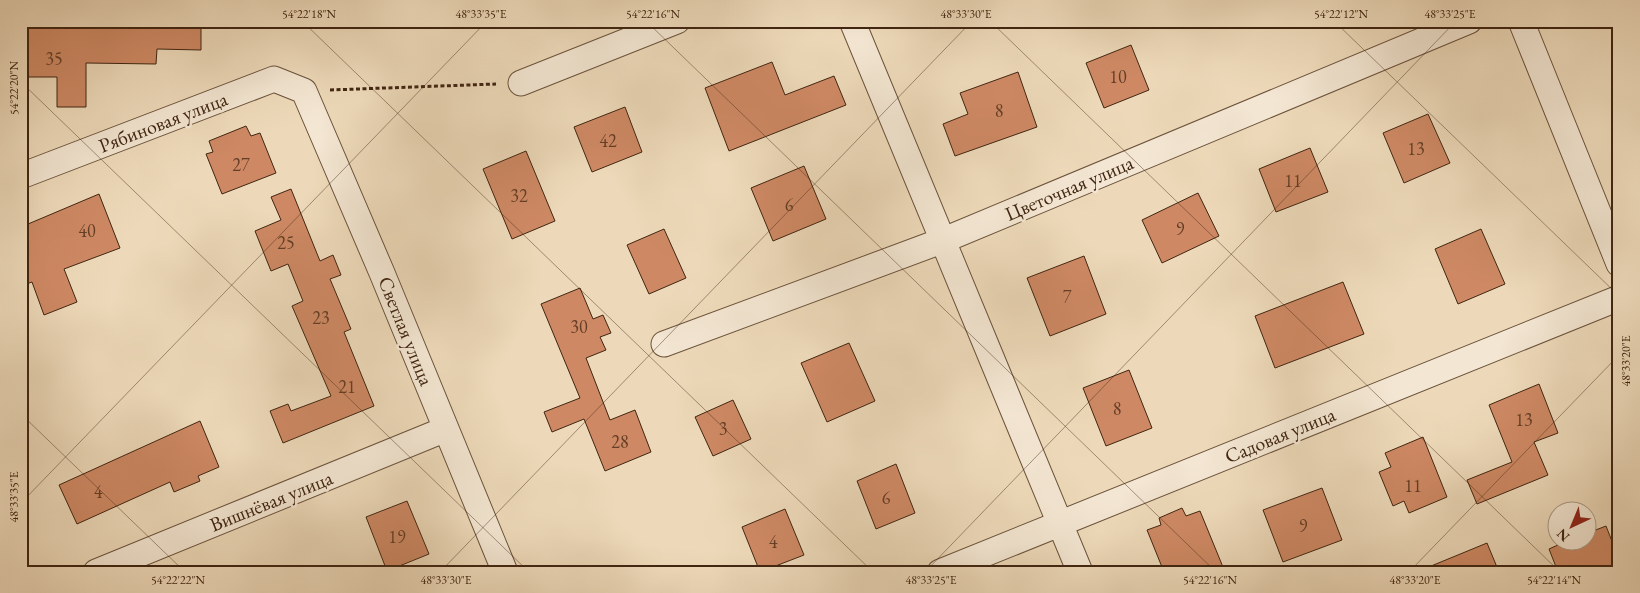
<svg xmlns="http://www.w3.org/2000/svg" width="1640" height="593" font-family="'EB Garamond',serif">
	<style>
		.building { fill: #ce8964; stroke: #402511 }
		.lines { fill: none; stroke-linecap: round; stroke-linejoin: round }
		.minor-casing { stroke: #6b523b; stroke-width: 27 }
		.path { stroke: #402511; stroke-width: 3; stroke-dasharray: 4 2.5; stroke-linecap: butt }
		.minor { stroke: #f3e6d2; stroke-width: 25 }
		.ticks { fill: none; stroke: #402511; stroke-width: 1; stroke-opacity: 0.45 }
		.labels { text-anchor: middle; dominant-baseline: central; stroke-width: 5; stroke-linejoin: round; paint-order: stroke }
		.number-label { font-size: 18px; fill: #643e26 }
		.street-label { font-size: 20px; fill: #402511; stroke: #f3e6d2 }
		.neatline { fill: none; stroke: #402511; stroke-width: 2 }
		.ticks-label { font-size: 12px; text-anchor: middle; fill: #402511 }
	</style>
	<rect width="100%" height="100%" fill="#edd9b9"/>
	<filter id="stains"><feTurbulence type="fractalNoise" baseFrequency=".004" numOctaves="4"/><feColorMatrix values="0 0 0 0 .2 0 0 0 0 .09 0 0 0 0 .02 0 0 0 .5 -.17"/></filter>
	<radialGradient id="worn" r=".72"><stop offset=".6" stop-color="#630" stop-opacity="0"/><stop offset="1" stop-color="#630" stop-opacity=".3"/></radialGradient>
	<path class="building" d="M112,21H201V50L157,49L156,64L86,63V107H57V77H21V24L111,26Z
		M1131,45L1149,90L1104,108L1086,63Z
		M772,62L785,95L834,76L846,105L729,151L705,88Z
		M1018,72L1037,127L955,156L943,124L968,114L960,93Z
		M625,107L642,152L592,172L574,127Z
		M1428,114L1450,163L1404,183L1383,133Z
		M246,126L251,136L260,133L276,173L222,194L206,154L213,152L209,141Z
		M1310,148L1328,192L1276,212L1259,169Z
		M526,151L555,221L512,239L483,169Z
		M804,166L826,219L773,241L751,188Z
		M291,189L320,261L333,255L341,275L330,279L351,329L344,332L374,406L283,443L270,411L288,404L291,411L331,396L292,306L303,301L288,264L271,271L255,231L281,220L271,197Z
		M1198,193L1219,236L1162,263L1142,220Z
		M99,194L120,248L64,269L77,302L44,315L32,282L21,286V227Z
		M664,229L686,278L649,294L627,245Z
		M1481,229L1505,284L1458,304L1435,249Z
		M1084,256L1106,314L1050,336L1027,278Z
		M1343,282L1364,334L1275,368L1255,316Z
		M580,288L593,319L603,315L611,333L600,337L606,350L586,358L610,420L635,410L651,452L605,471L584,419L552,432L544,412L580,398L541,304Z
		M849,343L875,401L827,422L801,363Z
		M1129,370L1152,428L1106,446L1083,388Z
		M1539,384L1558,433L1534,442L1548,475L1477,504L1467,480L1512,462L1489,405Z
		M733,400L751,439L713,456L695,417Z
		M200,421L219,467L198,476L200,481L174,492L170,482L77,524L59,485Z
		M1423,437L1447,497L1409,513L1404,501L1393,506L1379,472L1391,467L1385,453Z
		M896,464L915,513L876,529L857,481Z
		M1322,488L1342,540L1283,562L1263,510Z
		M407,501L429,554L387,571L366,517Z
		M1182,508L1186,516L1200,511L1225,572H1164L1147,530L1161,525L1159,518Z
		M785,509L804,555L760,572L742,527Z
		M1606,526L1619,559V572H1558L1549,549L1569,540H1588V533Z
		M1487,543L1499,572H1419V571Z"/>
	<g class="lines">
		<defs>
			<path id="minor" d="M852,21L1080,572
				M1521,21L1619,264
				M521,83L677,21
				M21,176L274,79L304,91L382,273L505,572
				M664,344L944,240L1469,21
				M96,572L446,429
				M940,572L1619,298"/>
		</defs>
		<use href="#minor" class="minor-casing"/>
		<path class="path" d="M330,90L496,84"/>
		<use href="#minor" class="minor"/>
	</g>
	<path class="ticks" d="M302,21L873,572M646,21L1216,572M990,21L1560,572M1334,21L1619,296M21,82L529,572M21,414L185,572M21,503L487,21M440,572L972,21M925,572L1456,21M1409,572L1619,355"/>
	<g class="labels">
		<g class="number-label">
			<text x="54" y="58">35</text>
			<text x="1118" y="76">10</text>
			<text x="999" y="110">8</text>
			<text x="608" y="140">42</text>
			<text x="1416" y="148">13</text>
			<text x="241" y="164">27</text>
			<text x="1293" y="180">11</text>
			<text x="519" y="195">32</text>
			<text x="789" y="204">6</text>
			<text x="1180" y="228">9</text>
			<text x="87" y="230">40</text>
			<text x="286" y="242">25</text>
			<text x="1067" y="296">7</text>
			<text x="321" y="317">23</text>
			<text x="579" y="326">30</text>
			<text x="347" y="386">21</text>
			<text x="1117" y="408">8</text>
			<text x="1524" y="419">13</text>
			<text x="723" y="428">3</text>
			<text x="620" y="441">28</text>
			<text x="1413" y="485">11</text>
			<text x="98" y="491">4</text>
			<text x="886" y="497">6</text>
			<text x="1303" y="525">9</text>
			<text x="397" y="536">19</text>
			<text x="773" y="541">4</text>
		</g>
		<g class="street-label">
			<text transform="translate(163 122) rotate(-21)">Рябиновая улица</text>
			<text transform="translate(1069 188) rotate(-23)">Цветочная улица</text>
			<text transform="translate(406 331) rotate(68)">Светлая улица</text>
			<text transform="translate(1280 435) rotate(-22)">Садовая улица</text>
			<text transform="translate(271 501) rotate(-22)">Вишнёвая улица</text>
		</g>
	</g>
	<rect width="1640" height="593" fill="none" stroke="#edd9b9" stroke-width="55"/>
	<g transform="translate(1572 526) rotate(224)"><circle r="24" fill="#f3e6d2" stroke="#ab9985"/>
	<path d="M0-4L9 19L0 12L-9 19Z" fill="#8f2418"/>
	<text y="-8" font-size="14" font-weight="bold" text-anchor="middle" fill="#402511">N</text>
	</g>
	<rect x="28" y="28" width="1584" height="538" class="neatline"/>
	<g class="ticks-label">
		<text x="309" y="18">54°22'18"N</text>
		<text x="481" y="18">48°33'35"E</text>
		<text x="653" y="18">54°22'16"N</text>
		<text x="966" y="18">48°33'30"E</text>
		<text x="1341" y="18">54°22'12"N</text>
		<text x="1450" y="18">48°33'25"E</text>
		<text transform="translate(14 88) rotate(-90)" y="4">54°22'20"N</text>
		<text transform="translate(1626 361) rotate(-90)" y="4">48°33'20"E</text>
		<text transform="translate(14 497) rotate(-90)" y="4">48°33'35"E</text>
		<text x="178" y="584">54°22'22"N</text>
		<text x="446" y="584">48°33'30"E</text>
		<text x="931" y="584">48°33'25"E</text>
		<text x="1210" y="584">54°22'16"N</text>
		<text x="1415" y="584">48°33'20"E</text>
		<text x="1554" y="584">54°22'14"N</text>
	</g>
	<rect width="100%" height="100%" filter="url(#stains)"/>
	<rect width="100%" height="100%" fill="url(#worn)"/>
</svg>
